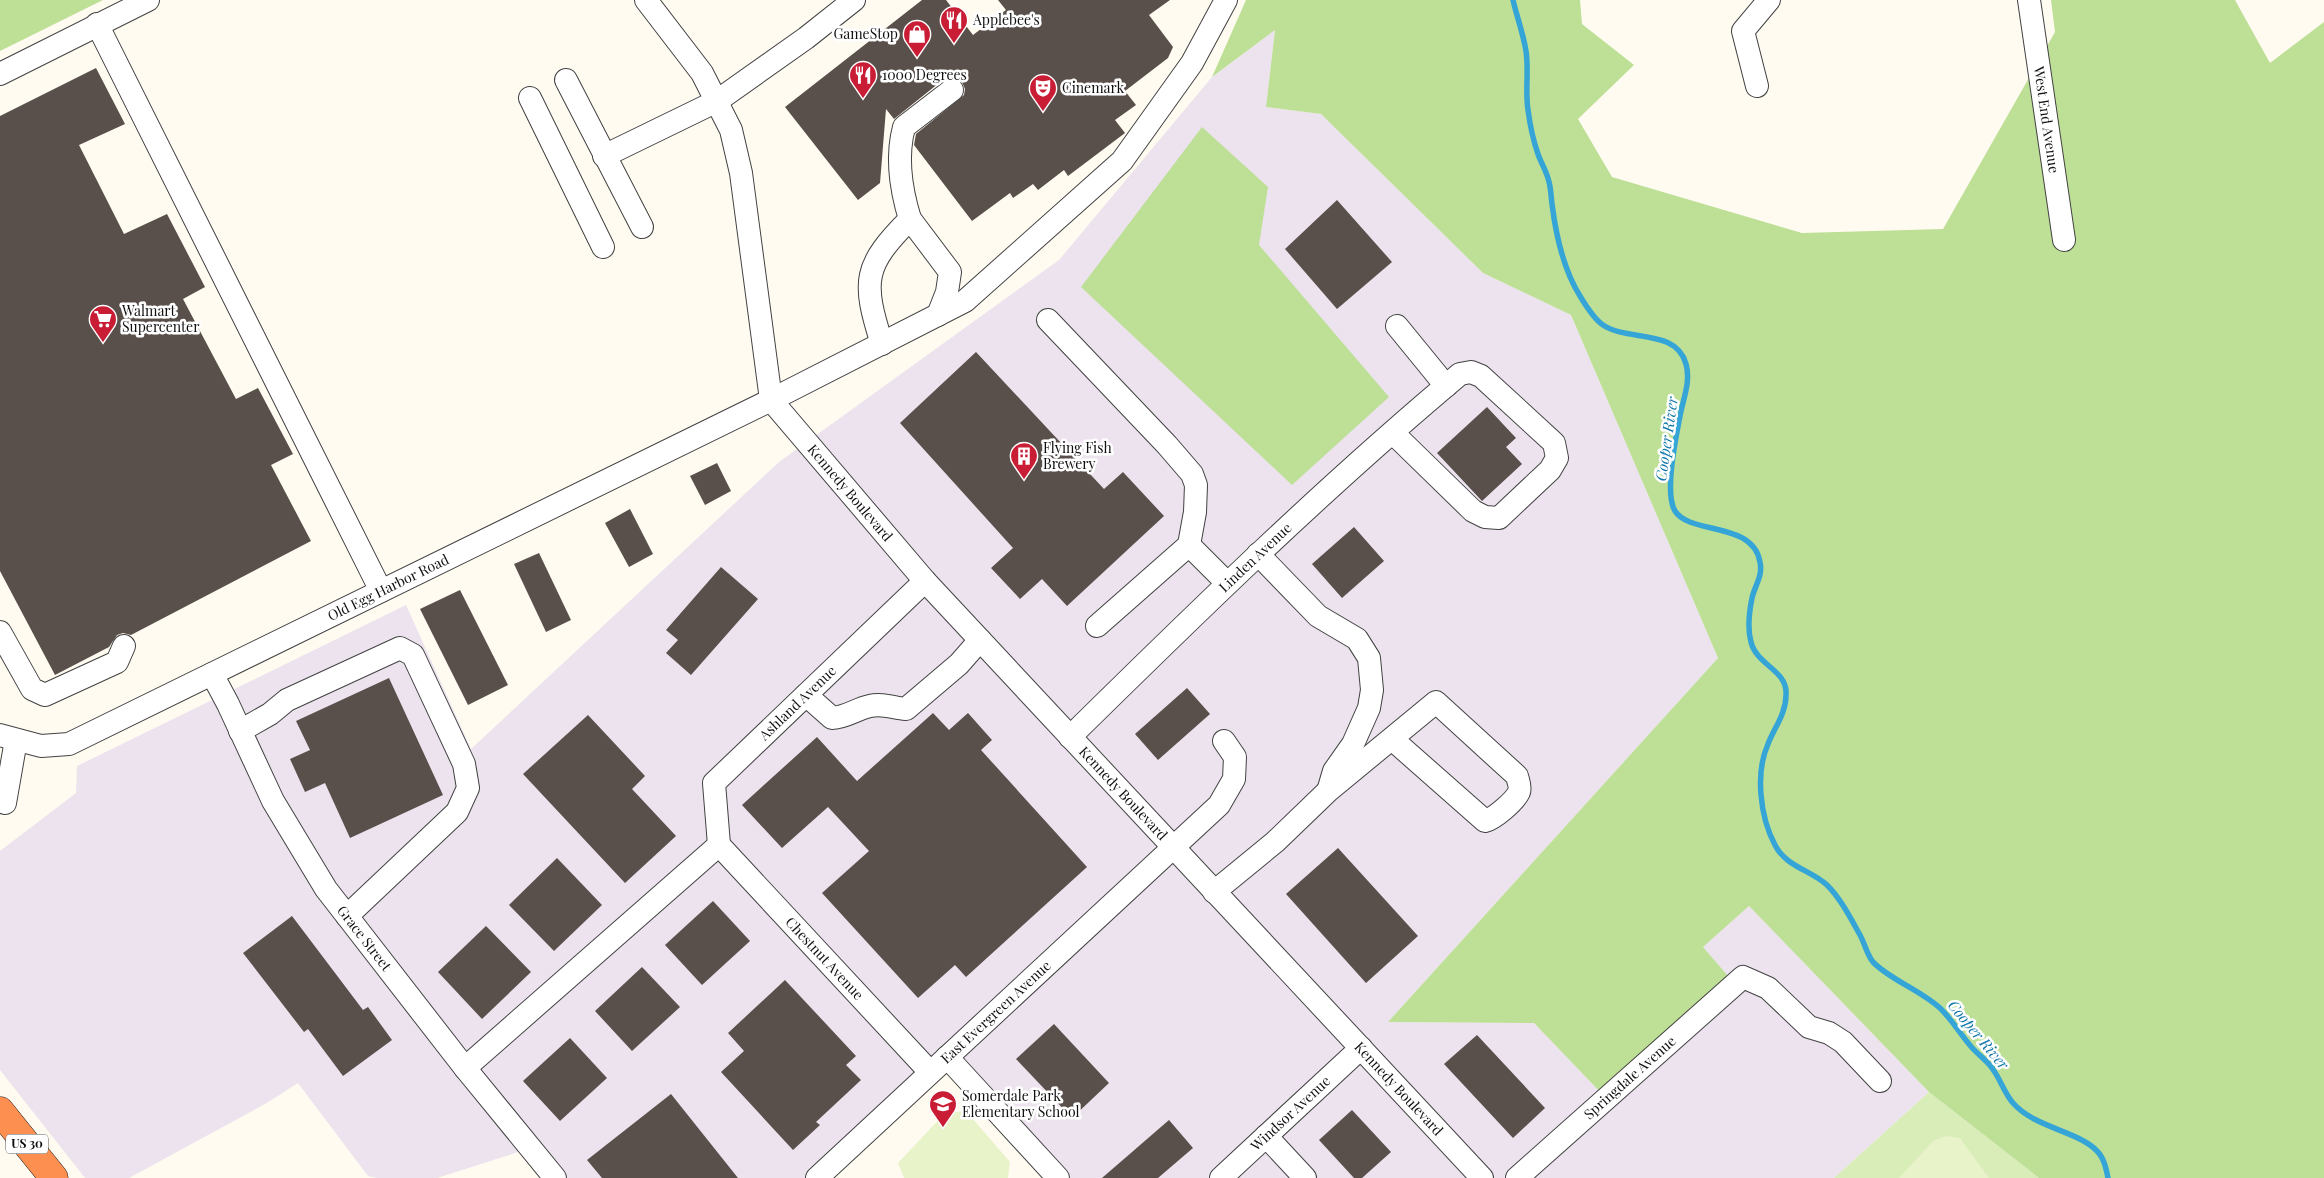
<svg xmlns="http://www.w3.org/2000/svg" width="2324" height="1178" font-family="'Playfair Display',serif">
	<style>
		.industrial { fill: #ece3ee }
		.green { fill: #d8edb8 }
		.forest { fill: #bedf96 }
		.pitch { fill: #e9f3ca }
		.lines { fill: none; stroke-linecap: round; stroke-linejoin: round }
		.stream { stroke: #34a5d6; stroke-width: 5.5 }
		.building { fill: #594f4b }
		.minor-casing { stroke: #424242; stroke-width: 24 }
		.highway-casing { stroke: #202020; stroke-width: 29 }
		.minor { stroke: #fff; stroke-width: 22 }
		.highway { stroke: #fd8f51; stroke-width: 28 }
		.labels { text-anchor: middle; stroke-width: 5; stroke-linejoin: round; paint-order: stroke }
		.shield { fill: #fff; stroke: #575757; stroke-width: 1 }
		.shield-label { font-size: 12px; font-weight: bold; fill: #0f0f0f }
		.poi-label { font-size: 14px; fill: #0f0f0f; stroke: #fff; text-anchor: start }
		.street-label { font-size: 14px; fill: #0f0f0f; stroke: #fff }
		.water-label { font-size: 15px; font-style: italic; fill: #0f76aa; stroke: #fff }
	</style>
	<rect width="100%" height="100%" fill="#fffbf1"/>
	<path class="industrial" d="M1275,30L1266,107L1321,114L1483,273L1571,315L1718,658L1388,1022L1534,1023L1604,1096L1735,984L1703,947L1749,906L1929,1092L1834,1178H1055L943,1061L818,1178H562L537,1146L437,1178H377L368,1176L298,1083L265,1104L129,1178H85L0,1070V851L76,793L77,766L406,605L471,749L779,462L1059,260L1212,77Z"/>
	<path class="green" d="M1929,1092L2039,1178H1834Z"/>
	<g class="forest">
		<path d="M0,0H103L0,51Z"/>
		<path d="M1246,0H1580L1582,24L1634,65L1578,119L1612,177L1802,233L1943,229L2055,32L2051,0H2235L2270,63L2324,22V1178H2039L1929,1092L1749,906L1703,947L1735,984L1604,1096L1534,1023L1388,1022L1718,658L1571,315L1483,273L1321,114L1266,107L1275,30L1212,77Z"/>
		<path d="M1202,127L1268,187L1259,245L1389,397L1292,485L1081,287Z"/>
	</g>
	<g class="pitch">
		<path d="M966,1111L1010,1162L1008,1178H904L898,1163L945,1113Z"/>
		<path d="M1946,1136L1960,1138L1989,1178H1899L1933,1141Z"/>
	</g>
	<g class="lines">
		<path class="stream" d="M1513,0C1517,17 1523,33 1526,51C1529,70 1525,91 1528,110C1530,125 1533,140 1538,154C1541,163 1547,172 1549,182C1551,189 1551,197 1552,204C1556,236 1563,269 1580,296C1586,306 1594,319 1603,325C1628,342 1676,328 1686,364C1691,382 1683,399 1680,416C1676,437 1664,493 1675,511C1690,535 1753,521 1760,562C1763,576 1755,585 1752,598C1749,613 1747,628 1751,642C1757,666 1788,670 1786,695C1786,714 1774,728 1768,744C1755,773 1760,817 1775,845C1786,867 1811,870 1827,885C1841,899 1851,919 1860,935C1865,944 1867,955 1873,962C1890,980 1921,990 1941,1009C1952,1020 1959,1032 1969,1044C1976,1054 1988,1060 1994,1071C2001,1081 2005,1094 2013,1103C2035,1128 2078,1131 2097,1151C2104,1158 2106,1168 2108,1178"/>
	</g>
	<g class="building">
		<path d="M922,0H946L973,35L1006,10L998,0H1170L1149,15L1173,47L1168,58L1125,91L1136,105L1115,120L1125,133L1068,176L1064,170L1038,190L1033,184L1013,198L1010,193L972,221L914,145L916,134L964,95L965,89L962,82L951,77L944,79L894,119L886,109L880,183L858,200L785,107Z"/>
		<path d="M96,68L125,124L79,145L124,234L167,214L205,287L183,299L236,399L258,388L293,454L271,465L311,541L131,635L123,633L117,635L109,647L55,675L0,571V116Z"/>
		<path d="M1337,200L1392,262L1337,309L1285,249Z"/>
		<path d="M976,352L1104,489L1123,472L1164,516L1067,606L1042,579L1020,599L991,568L1013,548L900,423Z"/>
		<path d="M1487,407L1516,438L1506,447L1522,464L1482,501L1437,453Z"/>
		<path d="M717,463L731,491L705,505L690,476Z"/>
		<path d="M630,509L653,554L629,567L605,523Z"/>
		<path d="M1354,527L1384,561L1342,598L1312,564Z"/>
		<path d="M539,553L571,620L546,632L514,564Z"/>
		<path d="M721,567L758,599L691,675L666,653L678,640L666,630Z"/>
		<path d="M460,590L508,685L468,705L420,609Z"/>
		<path d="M389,678L443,795L350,838L325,783L305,792L290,759L310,750L296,721Z"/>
		<path d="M1187,688L1210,714L1158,760L1135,734Z"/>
		<path d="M933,713L949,730L968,713L992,740L981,750L1087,867L966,977L955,965L918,998L822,893L869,851L828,807L782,848L742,805L817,737L857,781Z"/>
		<path d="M588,715L645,776L632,789L676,836L625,883L523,774Z"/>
		<path d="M1338,848L1418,936L1366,983L1286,894Z"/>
		<path d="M557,858L602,905L554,951L509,905Z"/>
		<path d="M713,901L750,941L702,985L665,945Z"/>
		<path d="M292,916L363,1010L368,1007L392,1040L343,1076L308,1029L304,1032L243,953Z"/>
		<path d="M486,926L531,972L482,1019L438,972Z"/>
		<path d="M642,967L680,1007L632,1051L595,1011Z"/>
		<path d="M785,980L856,1056L846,1065L861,1080L816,1122L820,1125L793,1150L721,1072L744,1051L728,1033Z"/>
		<path d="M1054,1024L1109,1083L1072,1118L1016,1059Z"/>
		<path d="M1477,1035L1545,1108L1513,1138L1444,1064Z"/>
		<path d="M570,1038L607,1078L560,1121L523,1081Z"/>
		<path d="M671,1094L738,1178H602L587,1160Z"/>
		<path d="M1352,1110L1391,1152L1362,1178H1354L1319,1140Z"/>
		<path d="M1169,1120L1193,1148L1158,1178H1102Z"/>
	</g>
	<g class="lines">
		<g class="minor-casing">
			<g id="minor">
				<path d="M646,0L702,73L731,130L741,173L771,400"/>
				<path id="s1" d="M2029,0L2064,240"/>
				<path d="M97,24L381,591"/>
				<path d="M0,74L148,0"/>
				<path d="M566,80L642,227"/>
				<path d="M1757,86L1743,31L1769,0"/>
				<path d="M530,98L603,247"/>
				<path d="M604,156L717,101L806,38L854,0"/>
				<path d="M910,219C901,190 896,157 904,127L952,90"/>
				<path d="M1048,320L1167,445L1192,474L1196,485L1195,512L1189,545"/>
				<path d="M1397,326L1446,386"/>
				<path d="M882,344C862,281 863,266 910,219L950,272L947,292L938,315"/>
				<path id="s2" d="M771,400L925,581L1482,1178"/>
				<path d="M1258,554L1318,616L1357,639L1369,658L1372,690L1369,708L1353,744L1334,771L1329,788"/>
				<path d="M1097,626L1189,545L1227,583"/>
				<path d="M0,632L32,689L45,695L117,662L124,646"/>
				<path id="s3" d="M212,674L228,704L273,801L326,889L465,1068L555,1178"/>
				<path d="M806,695L832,718C847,717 856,709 870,706C882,703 894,708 906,709L959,664L980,640"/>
				<path d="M240,731L270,714L287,700L400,648L413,655L464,764L468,788L457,812L347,916"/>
				<path id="s4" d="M0,735L41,746L69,744L771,400L965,301L1122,161L1192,63L1226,0"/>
				<path id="s5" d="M1070,737C1197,612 1324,488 1460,374L1471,372L1481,376L1554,443L1557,458L1550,470L1499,518L1485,517L1473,511L1393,433"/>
				<path d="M5,803L16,740"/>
				<path id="s6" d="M719,845L714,783L925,581"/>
				<path id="s7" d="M719,845L930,1072"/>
				<path d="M1214,892L1275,842L1328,791L1436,702L1517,776C1518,781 1521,787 1519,792C1515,801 1494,819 1485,821L1392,739"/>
				<path d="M947,1057L1058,1178"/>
				<path d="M465,1068L719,845"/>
				<path d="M1266,1136L1305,1178"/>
				<path id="s8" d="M817,1178L1219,805L1234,779L1235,757L1224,741"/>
				<path id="s9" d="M1221,1178L1361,1048"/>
				<path id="s10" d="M1517,1178L1743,977L1768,988L1809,1027L1829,1033L1843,1042L1880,1081"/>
			</g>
		</g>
		<g class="highway-casing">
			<path id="highway" d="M0,1111L54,1178"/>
		</g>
		<use href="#minor" class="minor"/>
		<use href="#highway" class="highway"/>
	</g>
	<defs>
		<g id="restaurant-pin" transform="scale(1.4375)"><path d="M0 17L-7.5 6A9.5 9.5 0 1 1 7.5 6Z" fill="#c91d36" stroke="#fff"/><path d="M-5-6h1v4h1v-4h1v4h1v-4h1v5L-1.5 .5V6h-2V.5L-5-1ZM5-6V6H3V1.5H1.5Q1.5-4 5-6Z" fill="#fff"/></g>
		<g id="shop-pin" transform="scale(1.4375)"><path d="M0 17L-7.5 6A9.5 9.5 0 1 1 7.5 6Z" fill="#c91d36" stroke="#fff"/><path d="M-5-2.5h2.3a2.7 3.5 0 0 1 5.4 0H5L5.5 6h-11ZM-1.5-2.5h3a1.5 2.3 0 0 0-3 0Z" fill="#fff"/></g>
		<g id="theatre-pin" transform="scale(1.4375)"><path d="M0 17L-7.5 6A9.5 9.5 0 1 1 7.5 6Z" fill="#c91d36" stroke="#fff"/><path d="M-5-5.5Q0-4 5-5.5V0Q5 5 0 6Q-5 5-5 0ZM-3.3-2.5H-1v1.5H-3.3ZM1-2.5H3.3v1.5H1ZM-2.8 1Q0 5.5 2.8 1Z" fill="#fff"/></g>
		<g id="supermarket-pin" transform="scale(1.4375)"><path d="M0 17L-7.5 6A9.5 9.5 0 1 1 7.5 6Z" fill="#c91d36" stroke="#fff"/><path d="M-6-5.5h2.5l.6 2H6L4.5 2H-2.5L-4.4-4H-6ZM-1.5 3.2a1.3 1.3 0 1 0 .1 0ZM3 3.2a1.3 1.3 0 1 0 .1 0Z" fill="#fff"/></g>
		<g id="building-pin" transform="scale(1.4375)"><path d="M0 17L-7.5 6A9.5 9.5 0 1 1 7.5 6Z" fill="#c91d36" stroke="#fff"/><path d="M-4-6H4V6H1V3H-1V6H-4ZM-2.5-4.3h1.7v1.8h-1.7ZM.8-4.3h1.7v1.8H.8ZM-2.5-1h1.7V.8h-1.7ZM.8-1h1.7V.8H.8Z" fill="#fff"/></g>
		<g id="school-pin" transform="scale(1.4375)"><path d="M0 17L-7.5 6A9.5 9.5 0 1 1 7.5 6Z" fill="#c91d36" stroke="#fff"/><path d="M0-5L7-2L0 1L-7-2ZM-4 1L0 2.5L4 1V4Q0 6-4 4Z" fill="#fff"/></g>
	</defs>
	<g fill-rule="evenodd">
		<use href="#restaurant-pin" x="954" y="20"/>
		<use href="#shop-pin" x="917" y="34"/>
		<use href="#restaurant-pin" x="863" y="75"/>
		<use href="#theatre-pin" x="1043" y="88"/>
		<use href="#supermarket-pin" x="103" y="319"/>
		<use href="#building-pin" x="1024" y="456"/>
		<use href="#school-pin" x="943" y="1104"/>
	</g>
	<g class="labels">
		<rect class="shield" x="6" y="1134.5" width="42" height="19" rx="4"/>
		<g class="shield-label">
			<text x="27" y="1148">US 30</text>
		</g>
		<g class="poi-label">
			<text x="973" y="25">Applebee's</text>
			<text x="898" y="39" text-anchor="end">GameStop</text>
			<text x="882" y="80">1000 Degrees</text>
			<text x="1062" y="93">Cinemark</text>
			<text x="122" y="316">Walmart<tspan x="122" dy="16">Supercenter</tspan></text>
			<text x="1043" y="453">Flying Fish<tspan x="1043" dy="16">Brewery</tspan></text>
			<text x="962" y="1101">Somerdale Park<tspan x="962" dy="16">Elementary School</tspan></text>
		</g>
		<g class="street-label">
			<text dy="5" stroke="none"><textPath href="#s1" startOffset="121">West End Avenue</textPath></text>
			<text dy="5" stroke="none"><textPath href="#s2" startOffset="122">Kennedy Boulevard</textPath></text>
			<text dy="5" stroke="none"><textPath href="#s5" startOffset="258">Linden Avenue</textPath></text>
			<text dy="5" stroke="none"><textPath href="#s4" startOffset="426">Old Egg Harbor Road</textPath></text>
			<text dy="5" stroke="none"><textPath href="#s6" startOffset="178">Ashland Avenue</textPath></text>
			<text dy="5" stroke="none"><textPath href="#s2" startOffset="528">Kennedy Boulevard</textPath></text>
			<text dy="5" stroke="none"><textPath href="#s3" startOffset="306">Grace Street</textPath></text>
			<text dy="5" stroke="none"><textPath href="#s7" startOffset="155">Chestnut Avenue</textPath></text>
			<text dy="5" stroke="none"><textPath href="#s8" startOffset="244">East Evergreen Avenue</textPath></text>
			<text dy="5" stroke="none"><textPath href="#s10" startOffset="151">Springdale Avenue</textPath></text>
			<text dy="5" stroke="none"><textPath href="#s2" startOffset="932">Kennedy Boulevard</textPath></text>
			<text dy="5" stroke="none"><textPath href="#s9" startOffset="95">Windsor Avenue</textPath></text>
		</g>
		<g class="water-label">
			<text transform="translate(1667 439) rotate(-82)" y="5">Cooper River</text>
			<text transform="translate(1978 1035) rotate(50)" y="5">Cooper River</text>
		</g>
	</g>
</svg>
